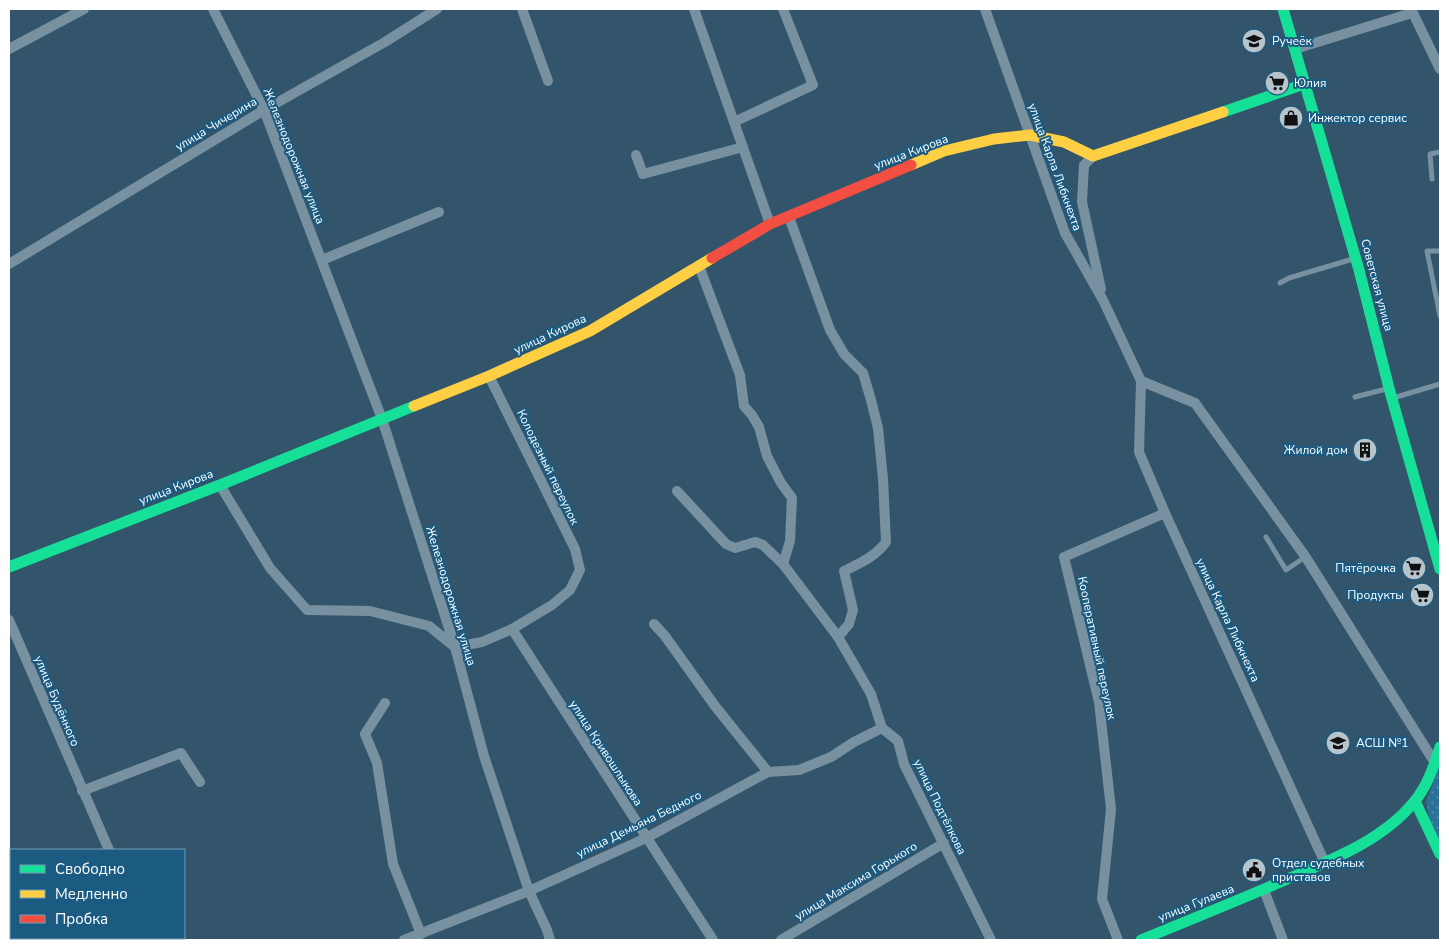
<svg xmlns="http://www.w3.org/2000/svg" width="1449" height="949" font-family="'Nunito Sans',sans-serif">
	<style>
		.green { fill: url(#green-dots) }
		.lines { fill: none; stroke-linecap: round; stroke-linejoin: round }
		.lane { stroke: #7891a1; stroke-width: 5 }
		.street { stroke: #7891a1; stroke-width: 10 }
		.fast { stroke: #16e098; stroke-width: 11 }
		.slow { stroke: #ffcf43; stroke-width: 11 }
		.jam { stroke: #f24e42; stroke-width: 11 }
		.labels { text-anchor: middle; stroke-width: 4; stroke-linejoin: round; paint-order: stroke }
		.poi-label { font-size: 12px; fill: #fff; stroke: #1b5b82; text-anchor: start }
		.street-label { font-size: 12px; fill: #fff; stroke: #1b5b82 }
	</style>
	<defs>
		<pattern id="green-dots" width="8" height="8" patternUnits="userSpaceOnUse" patternTransform="scale(1.25)"><rect width="8" height="8" fill="#2c7198"/><path d="M2 2h.1M6 6h.1" fill="none" stroke="#568dad" stroke-width="1.8" stroke-linecap="round"/></pattern>
	</defs>
	<rect width="100%" height="100%" fill="#32556b"/>
	<path class="green" d="M1440,766V841L1430,821L1426,802Z"/>
	<g class="lines">
		<g class="lane">
			<path d="M1432,179L1430,154L1440,152"/>
			<path d="M1440,251H1427L1440,316"/>
			<path d="M1280,283L1289,278L1353,259"/>
			<path d="M1355,397L1386,389"/>
			<path d="M1393,398L1440,384"/>
			<path d="M1266,537L1286,570L1305,557"/>
		</g>
		<g class="street">
			<path d="M213,9L264,110L382,419L455,647L484,756L529,891L547,930L550,940"/>
			<path d="M522,9L548,81"/>
			<path d="M694,9L770,224"/>
			<path d="M985,9L1065,233L1103,300L1141,381L1139,452L1165,513L1325,863"/>
			<path d="M1411,9L1440,69"/>
			<path d="M9,49L84,9"/>
			<path d="M1295,49L1412,13"/>
			<path d="M734,122L813,85L783,9"/>
			<path d="M636,155L643,174L743,147"/>
			<path d="M1093,156L1084,165L1082,202L1101,289"/>
			<path d="M789,217L830,330L844,354L863,373L871,400L878,428L883,479L886,542C875,557 860,563 844,571L853,610L849,624L838,637"/>
			<path d="M322,260L439,212"/>
			<path d="M9,264L264,110L385,42L437,9"/>
			<path d="M699,266L740,375L744,406L752,415L759,427L767,456L781,483L792,498L790,541L783,564"/>
			<path d="M489,376L575,549L580,570L570,590L552,605L512,629"/>
			<path d="M1141,381L1195,403L1305,556L1435,763"/>
			<path d="M220,485L270,568L307,610L370,611L429,626L455,647L482,642L512,629L713,940"/>
			<path d="M677,491L726,544L735,548L755,542L763,545L783,564L838,637L871,694L882,728L898,741L904,764L991,940"/>
			<path d="M9,620L109,850"/>
			<path d="M654,624L665,636L715,706L768,772"/>
			<path d="M385,703L365,734L377,763L393,864L421,934"/>
			<path d="M82,791L181,753L200,782"/>
			<path d="M1264,890L1283,940"/>
			<path d="M149,938L150,940"/>
			<path d="M404,940L529,891L646,838L768,772L799,770L831,757L854,742L882,728"/>
			<path d="M781,940L944,843"/>
			<path d="M1118,940L1102,899L1111,809L1099,702L1064,557L1165,513"/>
		</g>
		<g class="fast">
			<path d="M1283,9L1359,270L1389,388L1440,569"/>
			<path d="M1223,112L1304,84"/>
			<path d="M9,567L220,485L414,406"/>
			<path d="M1415,801L1440,854"/>
			<path d="M1141,940C1189,920 1237,901 1285,880C1331,860 1382,841 1414,802C1427,787 1434,766 1440,747"/>
		</g>
		<g class="slow">
			<path d="M911,165L944,151L994,139L1030,135L1064,142L1093,156L1223,112"/>
			<path d="M414,406L489,376L590,331L712,258"/>
		</g>
		<path class="jam" d="M712,258L770,224L911,165"/>
	</g>
	<defs>
		<g id="school-disc" transform="scale(1.25)"><circle r="9.5" fill="#b7c4cb" stroke="#1b5b82"/><path d="M0-5L7-2L0 1L-7-2ZM-4 1L0 2.5L4 1V4Q0 6-4 4Z" fill="#111"/></g>
		<g id="supermarket-disc" transform="scale(1.25)"><circle r="9.5" fill="#b7c4cb" stroke="#1b5b82"/><path d="M-6-5.5h2.5l.6 2H6L4.5 2H-2.5L-4.4-4H-6ZM-1.5 3.2a1.3 1.3 0 1 0 .1 0ZM3 3.2a1.3 1.3 0 1 0 .1 0Z" fill="#111"/></g>
		<g id="shop-disc" transform="scale(1.25)"><circle r="9.5" fill="#b7c4cb" stroke="#1b5b82"/><path d="M-5-2.5h2.3a2.7 3.5 0 0 1 5.4 0H5L5.5 6h-11ZM-1.5-2.5h3a1.5 2.3 0 0 0-3 0Z" fill="#111"/></g>
		<g id="building-disc" transform="scale(1.25)"><circle r="9.5" fill="#b7c4cb" stroke="#1b5b82"/><path d="M-4-6H4V6H1V3H-1V6H-4ZM-2.5-4.3h1.7v1.8h-1.7ZM.8-4.3h1.7v1.8H.8ZM-2.5-1h1.7V.8h-1.7ZM.8-1h1.7V.8H.8Z" fill="#111"/></g>
		<g id="civic-disc" transform="scale(1.25)"><circle r="9.5" fill="#b7c4cb" stroke="#1b5b82"/><path d="M-.6-6.5H3V-4.5H.6V-3L4-1V1h2V6H-6V1h2V-1L-.6-3ZM-1.2 2.5V6h2.4V2.5Z" fill="#111"/></g>
	</defs>
	<g fill-rule="evenodd">
		<use href="#school-disc" x="1254" y="41"/>
		<use href="#supermarket-disc" x="1277" y="83"/>
		<use href="#shop-disc" x="1291" y="118"/>
		<use href="#building-disc" x="1365" y="450"/>
		<use href="#supermarket-disc" x="1414" y="568"/>
		<use href="#supermarket-disc" x="1422" y="595"/>
		<use href="#school-disc" x="1338" y="743"/>
		<use href="#civic-disc" x="1254" y="870"/>
	</g>
	<g class="labels">
		<g class="poi-label">
			<text x="1272" y="45">Ручеёк</text>
			<text x="1294" y="87">Юлия</text>
			<text x="1308" y="122">Инжектор сервис</text>
			<text x="1348" y="454" text-anchor="end">Жилой дом</text>
			<text x="1396" y="572" text-anchor="end">Пятёрочка</text>
			<text x="1404" y="599" text-anchor="end">Продукты</text>
			<text x="1356" y="747">АСШ №1</text>
			<text x="1272" y="867">Отдел судебных<tspan x="1272" dy="14">приставов</tspan></text>
		</g>
		<g class="street-label">
			<text transform="translate(216 124) rotate(-31)" y="4">улица Чичерина</text>
			<text transform="translate(911 152) rotate(-21)" y="4">улица Кирова</text>
			<text transform="translate(294 156) rotate(68)" y="4">Железнодорожная улица</text>
			<text transform="translate(1055 167) rotate(70)" y="4">улица Карла Либкнехта</text>
			<text transform="translate(1377 285) rotate(75)" y="4">Советская улица</text>
			<text transform="translate(550 334) rotate(-25)" y="4">улица Кирова</text>
			<text transform="translate(548 467) rotate(64)" y="4">Колодезный переулок</text>
			<text transform="translate(176 487) rotate(-21)" y="4">улица Кирова</text>
			<text transform="translate(451 596) rotate(73)" y="4">Железнодорожная улица</text>
			<text transform="translate(1228 620) rotate(65)" y="4">улица Карла Либкнехта</text>
			<text transform="translate(1097 648) rotate(78)" y="4">Кооперативный переулок</text>
			<text transform="translate(57 701) rotate(67)" y="4">улица Будённого</text>
			<text transform="translate(606 753) rotate(57)" y="4">улица Кривошлыкова</text>
			<text transform="translate(940 807) rotate(64)" y="4">улица Подтёлкова</text>
			<text transform="translate(639 824) rotate(-26)" y="4">улица Демьяна Бедного</text>
			<text transform="translate(856 881) rotate(-31)" y="4">улица Максима Горького</text>
			<text transform="translate(1196 903) rotate(-22)" y="4">улица Гулаева</text>
		</g>
	</g>
	<rect width="1449" height="949" fill="none" stroke="#ffffff" stroke-width="20"/>
	<rect x="10" y="849" width="175" height="90" fill="#1b5b82" stroke="#769db4"/>
	<rect x="20" y="865" width="25" height="8" fill="#16e098" stroke="#769db4"/>
	<text x="55" y="874" font-size="15" fill="#ffffff">Свободно</text>
	<rect x="20" y="890" width="25" height="8" fill="#ffcf43" stroke="#769db4"/>
	<text x="55" y="899" font-size="15" fill="#ffffff">Медленно</text>
	<rect x="20" y="915" width="25" height="8" fill="#f24e42" stroke="#769db4"/>
	<text x="55" y="924" font-size="15" fill="#ffffff">Пробка</text>
</svg>
